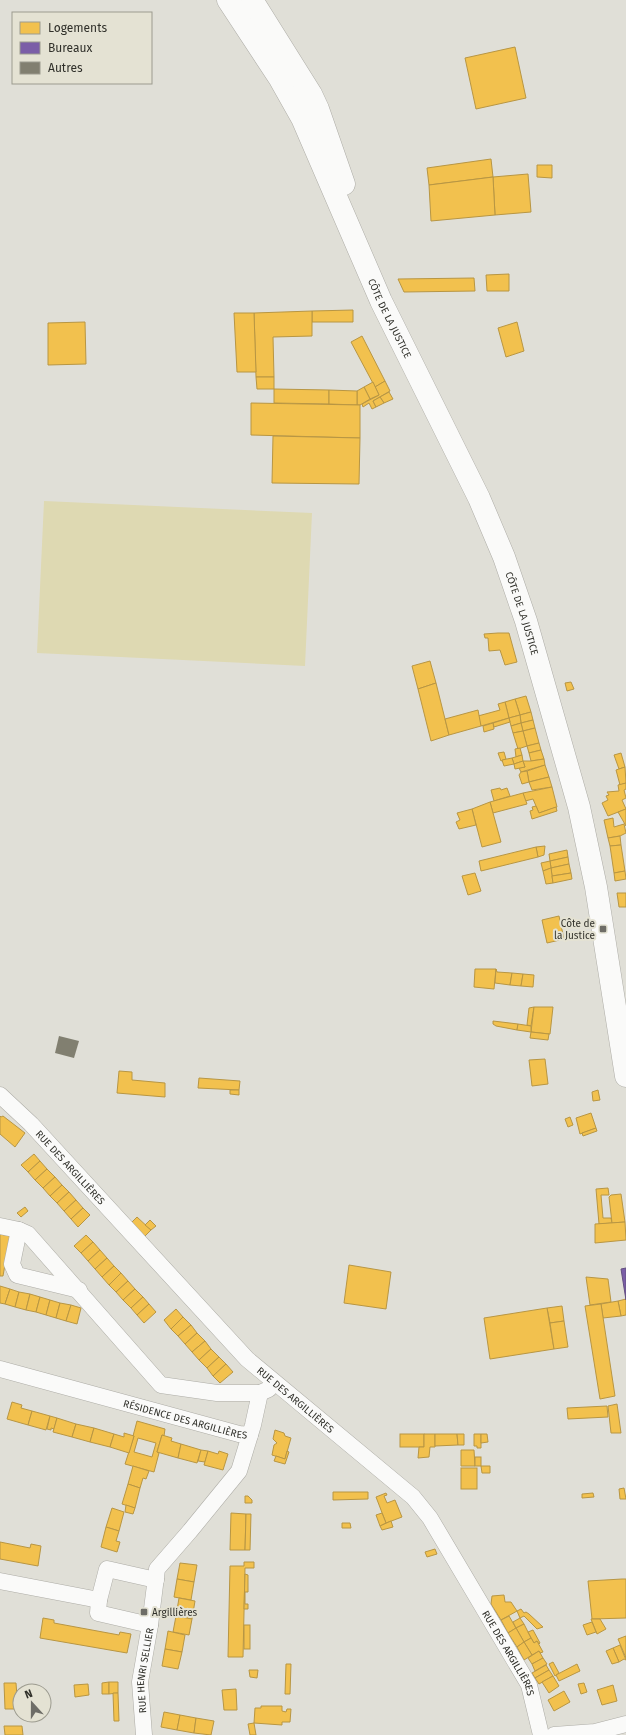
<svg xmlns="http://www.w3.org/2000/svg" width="626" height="1735" font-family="'Fira Sans',sans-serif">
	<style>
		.green { fill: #ded9b2 }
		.homes { fill: #f2c14e; stroke: #b89643; fill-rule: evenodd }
		.offices { fill: #7b5ea7; stroke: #645082 }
		.building { fill: #817f70 }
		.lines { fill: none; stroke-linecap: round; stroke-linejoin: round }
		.street-casing { stroke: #adaca6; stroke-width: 17 }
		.primary-casing { stroke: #adaca6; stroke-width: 23 }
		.street { stroke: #fafaf9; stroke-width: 16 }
		.primary { stroke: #fafaf9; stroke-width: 22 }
		.poi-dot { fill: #6e6d67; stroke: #e4e2d3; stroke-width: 1.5 }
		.labels { text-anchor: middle; stroke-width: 4; stroke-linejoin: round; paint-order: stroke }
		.street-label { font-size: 10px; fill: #30302a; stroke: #e4e2d3 }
		.poi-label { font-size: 10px; fill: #30302a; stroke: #e4e2d3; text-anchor: end }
	</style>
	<rect width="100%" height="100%" fill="#e0dfd7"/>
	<path class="green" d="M44,501L312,513L305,666L37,653Z"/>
	<g class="homes">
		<path d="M515,47L526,98L476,109L465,58Z"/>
		<path d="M491,159L493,177L429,185L427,168Z"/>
		<path d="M537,165H552V178L537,177Z"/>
		<path d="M528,174L531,212L495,215L493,177Z"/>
		<path d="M493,177L495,215L431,221L429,185Z"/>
		<path d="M509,274V291H487L486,275Z"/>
		<path d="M474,278L475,291L404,292L398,279Z"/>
		<path d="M353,310V322H312V311Z"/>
		<path d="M312,311V336L273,337L274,377H256L254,313Z"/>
		<path d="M234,313H254L256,372H237Z"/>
		<path d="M85,322L86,364L48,365V323Z"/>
		<path d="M517,322L524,351L506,357L498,328Z"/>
		<path d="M362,336L385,381L375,387L351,342Z"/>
		<path d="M256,377H274V389H257Z"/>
		<path d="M385,381L390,391L373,401L376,407L372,409L369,403L363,407L362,404L379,395L375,387Z"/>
		<path d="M373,382L379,395L370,399L364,387Z"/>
		<path d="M364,387L370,399L360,405H357V391Z"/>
		<path d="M274,389L329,390V404L274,403Z"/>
		<path d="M329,390L357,391V405L329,404Z"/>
		<path d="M389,392L393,399L384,403L380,397Z"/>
		<path d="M380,397L384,403L376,407L373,401Z"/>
		<path d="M251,403L360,405V438L251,435Z"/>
		<path d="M273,436L360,438L359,484L272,483Z"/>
		<path d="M498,633H509L517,662L505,665L500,650L489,651L488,638H485L484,634Z"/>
		<path d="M430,661L436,683L418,689L412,666Z"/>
		<path d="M571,682L574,689L567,691L565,683Z"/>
		<path d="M436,683L449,735L431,741L418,689Z"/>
		<path d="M526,696L531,712L520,715L515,699Z"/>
		<path d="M515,699L520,715L509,718L505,702Z"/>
		<path d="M505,702L509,718L481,726L478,716L500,710L498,704Z"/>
		<path d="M478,710L481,726L449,735L445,719Z"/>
		<path d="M531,712L533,720L521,723L520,715Z"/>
		<path d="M520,715L521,723L511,726L509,718Z"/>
		<path d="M509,718L510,722L494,727L493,723Z"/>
		<path d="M533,720L535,728L523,731L521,723Z"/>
		<path d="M493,723L494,729L484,732L483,726Z"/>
		<path d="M521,723L523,731L513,733L511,726Z"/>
		<path d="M535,728L539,743L527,746L523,731Z"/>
		<path d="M523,731L527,746L518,749L513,733Z"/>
		<path d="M539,743L541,750L529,753L527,746Z"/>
		<path d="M520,748L522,755L516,757L515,749Z"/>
		<path d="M541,750L544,759L531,761L529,753Z"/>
		<path d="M504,752L506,759L501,761L498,753Z"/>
		<path d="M621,753L625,767L619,769L614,755Z"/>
		<path d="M522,755L523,761L514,764L512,758Z"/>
		<path d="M512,758L514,764L504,766L502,760Z"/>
		<path d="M544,759L545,765L521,772L519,768L525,767L523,761H531Z"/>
		<path d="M523,761L525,767L515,769L514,764Z"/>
		<path d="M545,765L549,777L529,782L527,771Z"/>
		<path d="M625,767L626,783L620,785L616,770Z"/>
		<path d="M527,771L529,782L522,784L519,775L521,772Z"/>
		<path d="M549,777L552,787L532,790L529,782Z"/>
		<path d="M626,783V789L624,790L626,798L622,800L626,809L608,816L602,803L608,800L606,796L609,795L607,792L619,791L618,785Z"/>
		<path d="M552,787L557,807L539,813L533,799L525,801L523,793Z"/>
		<path d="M500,788L501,790L507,788L510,796L494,801L491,790Z"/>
		<path d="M523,793L527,804L493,813L490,802Z"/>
		<path d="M490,802L501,842L482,847L472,809Z"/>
		<path d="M536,806L539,813L556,807L557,811L532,819L530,811L533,810L532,807Z"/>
		<path d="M472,809L476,825L459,829L456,822L460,820L457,813Z"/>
		<path d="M626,809V826L618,812Z"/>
		<path d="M613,818L614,827L624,824L626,833L620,836L608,838L604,820Z"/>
		<path d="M620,836L621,845L610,846L608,838Z"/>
		<path d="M621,845L625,871L614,873L610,846Z"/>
		<path d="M545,846L544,855L538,857L536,847Z"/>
		<path d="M536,847L538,857L481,871L479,861Z"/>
		<path d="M567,850L568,857L550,861L549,854Z"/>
		<path d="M568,857L569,864L551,868L550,861Z"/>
		<path d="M550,861L551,868L543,871L541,863Z"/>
		<path d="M569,864L571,873L552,876L551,868Z"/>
		<path d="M551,868L553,883L546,884L543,871Z"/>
		<path d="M625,871L626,879L615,881L614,873Z"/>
		<path d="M475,873L481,891L468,895L462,876Z"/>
		<path d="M571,873L572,879L553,883L552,876Z"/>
		<path d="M617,893H626V907H619Z"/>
		<path d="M559,916L564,939L547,943L542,920Z"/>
		<path d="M475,969H496L494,989L474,987Z"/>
		<path d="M496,969L497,972L512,973L510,985L495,983Z"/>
		<path d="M512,973L523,974L521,986L510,985Z"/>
		<path d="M523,974L534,975L533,987L521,986Z"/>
		<path d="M534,1007L531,1026L527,1025L529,1008Z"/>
		<path d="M534,1007H553L550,1034L531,1032Z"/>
		<path d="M493,1021L518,1024L517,1030L496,1026L493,1024Z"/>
		<path d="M518,1024L531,1026V1032L517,1030Z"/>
		<path d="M531,1032L549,1034L548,1040L530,1038Z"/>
		<path d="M545,1059L548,1084L532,1086L529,1060Z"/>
		<path d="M119,1071L132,1072V1080L165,1083V1097L117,1093Z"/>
		<path d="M199,1078L240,1081L239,1090L198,1088Z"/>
		<path d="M230,1090H239V1095L230,1094Z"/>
		<path d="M598,1090L600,1100L593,1101L592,1092Z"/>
		<path d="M591,1113L596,1128L580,1134L576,1118Z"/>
		<path d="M0,1116L1,1117L3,1116L25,1133L15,1147L0,1134Z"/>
		<path d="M570,1117L573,1125L568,1127L565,1119Z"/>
		<path d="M596,1128L597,1131L583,1136L582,1133Z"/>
		<path d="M34,1154L40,1161L28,1172L21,1165Z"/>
		<path d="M40,1161L47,1169L35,1180L28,1172Z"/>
		<path d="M47,1169L55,1177L43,1188L35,1180Z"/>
		<path d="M55,1177L62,1185L50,1196L43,1188Z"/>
		<path d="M62,1185L69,1192L57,1203L50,1196Z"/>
		<path d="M608,1188L609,1195H601L603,1218H611L612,1223L599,1224L596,1189Z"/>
		<path d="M69,1192L76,1200L64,1211L57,1203Z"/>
		<path d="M621,1194L625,1222L612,1223L609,1197L611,1195Z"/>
		<path d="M76,1200L83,1208L71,1219L64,1211Z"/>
		<path d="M25,1207L28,1211L21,1217L17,1213Z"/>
		<path d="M83,1208L90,1215L78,1227L71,1219Z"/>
		<path d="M137,1217L151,1230L144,1237L130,1224Z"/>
		<path d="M150,1220L156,1226L151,1230L145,1225Z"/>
		<path d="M625,1222L626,1240L595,1243V1224Z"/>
		<path d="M0,1234L10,1236L3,1276H0Z"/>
		<path d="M86,1235L93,1242L81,1253L74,1246Z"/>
		<path d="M93,1242L100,1250L88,1261L81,1253Z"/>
		<path d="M100,1250L107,1258L95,1269L88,1261Z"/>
		<path d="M107,1258L114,1266L102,1277L95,1269Z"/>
		<path d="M349,1265L391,1272L386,1309L344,1303Z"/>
		<path d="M114,1266L121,1273L109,1285L102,1277Z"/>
		<path d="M121,1273L128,1281L116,1292L109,1285Z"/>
		<path d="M586,1277L608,1279L611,1302L590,1305Z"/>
		<path d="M128,1281L135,1289L123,1300L116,1292Z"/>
		<path d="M0,1286L10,1289L5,1304L0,1303Z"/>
		<path d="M10,1289L19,1292L15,1307L5,1304Z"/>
		<path d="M135,1289L143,1297L131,1308L123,1300Z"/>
		<path d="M19,1292L30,1294L26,1310L15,1307Z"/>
		<path d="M30,1294L40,1297L36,1312L26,1310Z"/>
		<path d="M40,1297L50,1300L46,1315L36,1312Z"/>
		<path d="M143,1297L149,1304L137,1315L131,1308Z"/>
		<path d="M626,1299V1315L621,1316L618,1301Z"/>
		<path d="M50,1300L60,1303L56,1318L46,1315Z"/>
		<path d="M618,1301L621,1316L603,1318L601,1304Z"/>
		<path d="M60,1303L71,1305L66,1321L56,1318Z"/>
		<path d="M149,1304L156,1312L144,1323L137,1315Z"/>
		<path d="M601,1304L615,1396L600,1399L585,1306Z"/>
		<path d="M71,1305L81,1308L77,1324L66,1321Z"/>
		<path d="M562,1306L564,1321L550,1323L547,1308Z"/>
		<path d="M547,1308L554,1349L490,1359L484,1318Z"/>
		<path d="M176,1309L183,1317L171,1329L164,1320Z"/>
		<path d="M183,1317L191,1325L178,1336L171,1329Z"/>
		<path d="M564,1321L568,1347L554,1349L550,1323Z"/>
		<path d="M191,1325L197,1333L185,1344L178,1336Z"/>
		<path d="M197,1333L205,1341L192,1352L185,1344Z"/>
		<path d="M205,1341L211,1349L199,1360L192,1352Z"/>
		<path d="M211,1349L219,1357L207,1368L199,1360Z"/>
		<path d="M219,1357L226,1364L213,1376L207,1368Z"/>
		<path d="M226,1364L233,1372L220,1383L213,1376Z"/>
		<path d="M12,1402L22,1405L21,1408L32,1411L28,1425L7,1419Z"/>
		<path d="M617,1404L621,1433H611L608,1406Z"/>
		<path d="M607,1406L608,1417L568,1419L567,1408Z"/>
		<path d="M32,1411L50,1416L46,1430L28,1425Z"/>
		<path d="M50,1416L57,1418L54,1429L51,1428V1430L47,1429Z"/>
		<path d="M57,1418L76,1424L72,1437L53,1432Z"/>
		<path d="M137,1421L165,1429L164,1436L162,1435L157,1452L159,1453L154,1472L125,1464L134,1436H133ZM138,1438L156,1443L152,1457L134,1452Z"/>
		<path d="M76,1424L94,1428L90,1442L72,1437Z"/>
		<path d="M94,1428L114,1434L110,1447L90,1442Z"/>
		<path d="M275,1430L284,1433L285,1436L291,1438L285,1459L272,1455L274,1445L277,1443L273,1439Z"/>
		<path d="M124,1433L134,1436L129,1453L110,1447L114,1434L124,1437Z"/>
		<rect x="400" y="1434" width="24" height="13"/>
		<path d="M424,1434H435V1447H430L429,1457L418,1458L419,1447H424Z"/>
		<path d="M435,1434H457L458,1445L435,1446Z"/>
		<path d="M457,1434H464V1445H458Z"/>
		<path d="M474,1434H481V1448H477V1446H474Z"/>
		<path d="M481,1434H487L488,1442L481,1443Z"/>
		<path d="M162,1435L172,1438L171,1441L181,1444L178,1458L157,1452Z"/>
		<path d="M181,1444L201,1450L197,1463L178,1458Z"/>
		<path d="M201,1450L208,1451L205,1462L198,1461Z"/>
		<path d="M461,1450H474L475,1466H461Z"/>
		<path d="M208,1451L218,1454L219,1451L228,1454L223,1470L204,1465Z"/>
		<path d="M287,1451L289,1452L285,1464L274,1461L276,1456L285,1459Z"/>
		<rect x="475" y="1457" width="6" height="9"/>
		<path d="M133,1466L149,1471L146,1479L143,1478L140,1488L128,1484Z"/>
		<path d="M481,1466H490V1473H482Z"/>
		<rect x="461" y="1468" width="16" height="21"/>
		<path d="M128,1484L140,1488L135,1508L122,1504Z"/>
		<path d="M624,1488L626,1499H620L619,1489Z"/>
		<path d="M333,1492H368V1499L333,1500Z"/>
		<path d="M386,1493L387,1495L384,1496L387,1503L395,1500L402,1517L386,1523L376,1497Z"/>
		<path d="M593,1493L594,1497L582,1498V1494Z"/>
		<path d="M245,1496H248L252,1500V1503H245Z"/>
		<path d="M126,1505L135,1508L133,1514L125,1512Z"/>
		<path d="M112,1508L124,1512L119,1531L106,1527Z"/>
		<path d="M231,1513L246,1514L245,1550H230Z"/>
		<path d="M382,1513L386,1523L380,1526L376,1515Z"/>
		<path d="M246,1514H251L250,1550H245Z"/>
		<path d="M391,1521L393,1527L382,1530L380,1526Z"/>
		<path d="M342,1523H350L351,1528H342Z"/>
		<path d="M106,1527L119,1531L116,1541L120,1542L117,1552L101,1547Z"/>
		<path d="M0,1542L30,1548L31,1544L41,1546L38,1566L0,1559Z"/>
		<path d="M435,1549L437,1554L427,1557L425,1552Z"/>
		<path d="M244,1562H254V1568H245L243,1657H228L230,1566H244Z"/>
		<path d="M180,1563L197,1565L194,1582L177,1579Z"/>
		<path d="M245,1574L248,1575V1592H245V1604H248V1609H244Z"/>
		<path d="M177,1579L194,1582L191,1600L174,1597Z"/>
		<path d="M622,1579H626V1618L592,1619L588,1581Z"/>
		<path d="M504,1595L505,1602H511L517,1611L501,1620L491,1604L492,1596Z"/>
		<path d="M179,1598L195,1601L192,1619L176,1616Z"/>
		<path d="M521,1609L524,1613L526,1612L529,1614L543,1627L537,1629L524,1616L520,1618L517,1611Z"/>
		<path d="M176,1616L192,1619L189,1635L173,1632Z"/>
		<path d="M509,1616L516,1628L508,1633L501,1620Z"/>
		<path d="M43,1618L54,1620V1623L119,1635L120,1632L131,1634L127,1653L40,1638Z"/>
		<path d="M520,1618L524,1624L516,1628L513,1622Z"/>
		<path d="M591,1619H600L606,1629L597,1634Z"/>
		<path d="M592,1622L596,1632L587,1635L583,1625Z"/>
		<path d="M524,1624L531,1638L524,1642L516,1628Z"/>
		<rect x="244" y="1625" width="6" height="24"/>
		<path d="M516,1628L524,1642L517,1647L508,1633Z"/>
		<path d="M533,1630L540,1643L539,1644L537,1641L534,1643L528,1632Z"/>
		<path d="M168,1631L185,1635L182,1652L165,1649Z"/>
		<path d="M626,1636V1658L618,1639Z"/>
		<path d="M531,1638L534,1643L537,1641L543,1652L540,1653L539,1651L532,1655L524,1642Z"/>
		<path d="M524,1642L532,1655L524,1660L517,1647Z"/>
		<path d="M620,1645L626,1660L624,1659L619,1662L613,1648Z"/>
		<path d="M613,1648L619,1662L612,1664L606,1651Z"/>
		<path d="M165,1649L182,1652L178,1669L162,1666Z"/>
		<path d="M539,1651L543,1658L532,1664L528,1658Z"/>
		<path d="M543,1658L547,1664L535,1671L532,1664Z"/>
		<path d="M553,1662L559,1673L555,1676L549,1664Z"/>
		<path d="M286,1664H291L290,1694H285Z"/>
		<path d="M577,1664L580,1671L559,1681L556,1675Z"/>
		<path d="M546,1665L549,1670L535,1678L532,1673Z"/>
		<path d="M249,1670H258L257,1678L250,1677Z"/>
		<path d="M549,1670L553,1676L539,1684L535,1678Z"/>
		<path d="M553,1676L559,1686L549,1693L542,1682Z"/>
		<path d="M109,1682V1694H102V1683Z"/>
		<path d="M109,1682H118V1693L109,1694Z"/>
		<path d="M4,1683H16L18,1709H5Z"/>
		<path d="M584,1683L587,1692L581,1694L578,1684Z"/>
		<path d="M88,1684L89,1695L75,1697L74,1685Z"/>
		<path d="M613,1685L617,1701L602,1705L597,1690Z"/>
		<path d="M236,1689L237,1710H224L222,1690Z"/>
		<path d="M564,1691L570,1702L554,1711L548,1700Z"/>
		<path d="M113,1693H118L119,1721H114Z"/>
		<path d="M261,1706H282V1711L286,1712L287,1709H291L290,1722H282V1725L254,1723L255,1708H261Z"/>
		<path d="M164,1712L180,1715L177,1730L161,1727Z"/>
		<path d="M180,1715L196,1718L194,1733L177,1730Z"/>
		<path d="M196,1718L214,1721L211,1735L194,1733Z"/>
		<path d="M254,1723L256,1735H250L248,1724Z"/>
		<path d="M4,1726H22L23,1735H5Z"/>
	</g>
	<path class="offices" d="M626,1268V1300L621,1269Z"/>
	<path class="building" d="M59,1036L79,1041L74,1058L55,1053Z"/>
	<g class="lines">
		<g class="street-casing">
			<g id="street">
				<path id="s1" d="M0,1095L31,1124L247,1359L413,1497L430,1518L529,1685L541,1735"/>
				<path d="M0,1226L19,1230L28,1234L161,1385L217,1393H260L269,1389"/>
				<path d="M19,1230L12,1264L17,1275L79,1290"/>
				<path id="s2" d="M0,1369L239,1434L250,1435"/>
				<path d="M0,1581L99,1600L98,1613L150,1625"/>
				<path d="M99,1600L107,1569L156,1580"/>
				<path id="s3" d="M144,1735L140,1682L150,1625L157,1569L190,1531L239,1471L253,1425L260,1393"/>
				<path d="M554,1735L595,1732L626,1724"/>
			</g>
		</g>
		<g class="primary-casing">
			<g id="primary">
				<path id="s4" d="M228,0L280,79L302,118L381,301L479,498L504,557L526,621L579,807L596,887L626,1076"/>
				<path d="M252,0L311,94L318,109L344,184"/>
			</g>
		</g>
		<use href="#street" class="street"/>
		<use href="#primary" class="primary"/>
	</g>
	<g class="poi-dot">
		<rect x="599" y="925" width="8" height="8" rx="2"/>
		<rect x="140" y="1608" width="8" height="8" rx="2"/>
	</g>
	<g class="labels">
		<g class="street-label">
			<text dy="4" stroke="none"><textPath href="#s4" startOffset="358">CÔTE DE LA JUSTICE</textPath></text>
			<text dy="4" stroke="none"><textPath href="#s4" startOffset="682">CÔTE DE LA JUSTICE</textPath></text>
			<text dy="4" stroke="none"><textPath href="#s1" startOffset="101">RUE DES ARGILLIÈRES</textPath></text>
			<text dy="4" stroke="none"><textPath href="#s1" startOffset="425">RUE DES ARGILLIÈRES</textPath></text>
			<text dy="4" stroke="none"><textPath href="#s2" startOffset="192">RÉSIDENCE DES ARGILLIÈRES</textPath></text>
			<text dy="4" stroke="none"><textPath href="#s1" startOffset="761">RUE DES ARGILLIÈRES</textPath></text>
			<text dy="4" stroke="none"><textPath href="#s3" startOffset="65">RUE HENRI SELLIER</textPath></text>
		</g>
		<g class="poi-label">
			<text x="595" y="927">Côte de<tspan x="595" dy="12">la Justice</tspan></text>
			<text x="152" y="1616" text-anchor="start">Argillières</text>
		</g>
	</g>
	<rect x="12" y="12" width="140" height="72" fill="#e4e2d3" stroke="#9c9b8f"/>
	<rect x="20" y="22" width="20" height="12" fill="#f2c14e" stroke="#9c9b8f"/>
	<text x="48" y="32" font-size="12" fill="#30302a">Logements</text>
	<rect x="20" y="42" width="20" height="12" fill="#7b5ea7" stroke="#9c9b8f"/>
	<text x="48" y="52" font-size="12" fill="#30302a">Bureaux</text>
	<rect x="20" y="62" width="20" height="12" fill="#817f70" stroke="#9c9b8f"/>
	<text x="48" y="72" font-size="12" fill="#30302a">Autres</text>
	<g transform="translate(32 1703) rotate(339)"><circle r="19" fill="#e4e2d3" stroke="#9c9b8f"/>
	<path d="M0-3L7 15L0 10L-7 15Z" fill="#6e6d67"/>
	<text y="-6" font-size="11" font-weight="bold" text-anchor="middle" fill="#30302a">N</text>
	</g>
</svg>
